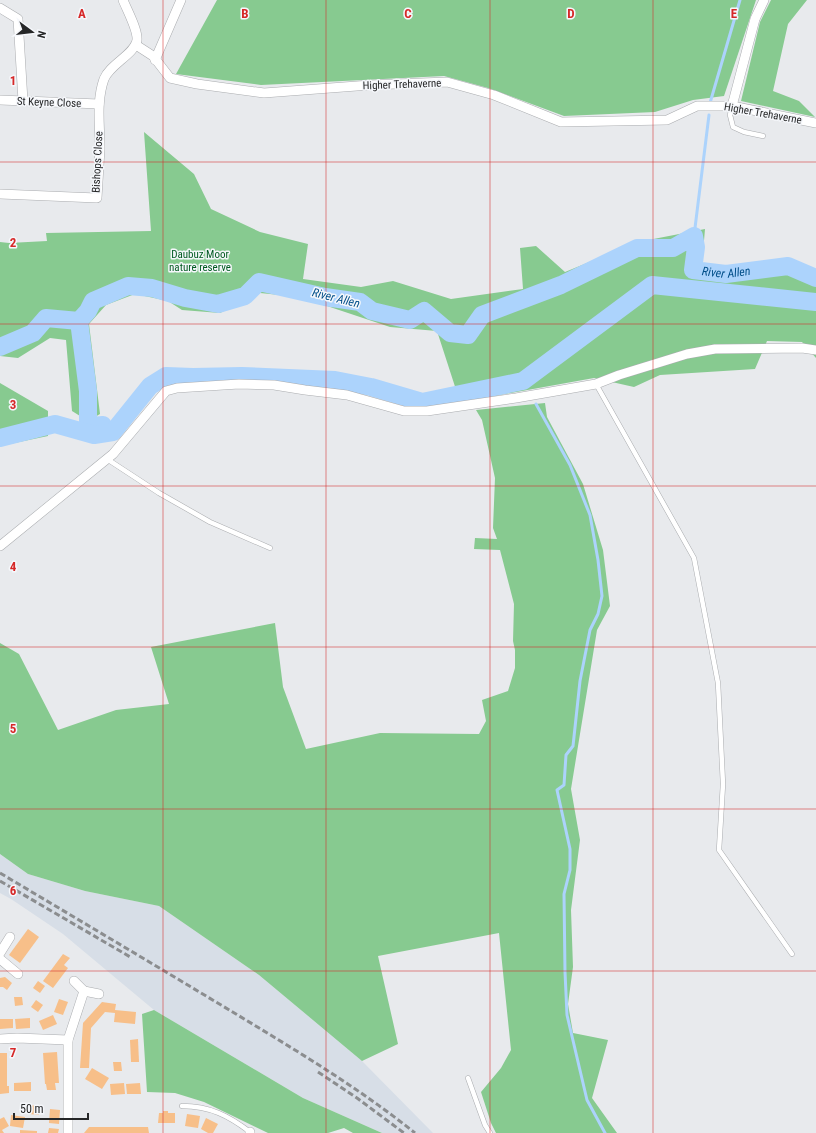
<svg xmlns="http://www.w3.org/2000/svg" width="816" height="1133" font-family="'Roboto Condensed',sans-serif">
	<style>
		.built { fill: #d7dee7 }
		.green { fill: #87ca90 }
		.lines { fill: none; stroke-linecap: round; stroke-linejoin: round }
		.stream { stroke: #acd3fc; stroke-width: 3 }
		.river { stroke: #acd3fc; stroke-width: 18 }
		.building { fill: #f7bf89 }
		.lane-casing { stroke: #aaacaf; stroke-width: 5.5 }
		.street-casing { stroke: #aaacaf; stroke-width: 10 }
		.lane { stroke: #fff; stroke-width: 4.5 }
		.street { stroke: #fff; stroke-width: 9 }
		.rail { stroke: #8b8d8f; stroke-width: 3; stroke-dasharray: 6 3; stroke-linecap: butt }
		.grid { fill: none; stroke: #d62828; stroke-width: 1; stroke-opacity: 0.55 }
		.labels { text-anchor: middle; stroke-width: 3; stroke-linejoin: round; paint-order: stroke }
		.street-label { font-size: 11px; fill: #252627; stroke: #f5f7fb }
		.park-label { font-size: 11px; fill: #005a20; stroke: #f5f7fb }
		.water-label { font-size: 12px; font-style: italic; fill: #004e89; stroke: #f5f7fb }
		.grid-label { font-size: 13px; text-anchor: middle; font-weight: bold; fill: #d62828; stroke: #f5f7fb; stroke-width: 3; stroke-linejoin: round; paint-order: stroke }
	</style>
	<rect width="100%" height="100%" fill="#e8eaed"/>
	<path class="built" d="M0,854L28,874L85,891L159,906L259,975L362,1061L433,1133H382L303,1098L154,1010L63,934L11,899L0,893Z"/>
	<g class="green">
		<path d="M217,0H756L724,96L693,100L655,112L564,116L488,88L444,76L261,85L176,74Z"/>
		<path d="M771,0H807L788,24L773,91L799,101L815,117L741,101L760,22Z"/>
		<path d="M144,132L194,174L211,209L260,232L308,244L303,279L361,287L393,281L451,299L523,289L520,248L536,246L565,272L638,242L705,229L701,276L791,261L816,286V358L802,342L767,341L755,369L660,375L634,387L594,378L460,402L437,331L390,327L300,297L260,293L220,313L182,310L168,301L135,294L106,305L89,324L100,414L88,421L72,411L66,340L50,338L18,358L0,356V242L9,243L47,241L46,233L151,231Z"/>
		<path d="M0,383L48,411V436L0,446Z"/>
		<path d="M545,403L547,417L583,484L603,550L610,606L597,630L571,789L580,840L571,910L573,967L568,1004L573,1033L608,1040L592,1098L617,1133H496L491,1123L481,1092L501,1068L511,1050L499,933L378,956L398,1044L362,1061L259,975L159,906L85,891L28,874L0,854V643L19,654L58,730L116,710L169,704L151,647L275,623L283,687L306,749L380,733L479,734L486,721L482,700L508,691L515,668V650L513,641L514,604L500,550L474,549L475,538L497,539L493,528L495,478L482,420L476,410Z"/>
		<path d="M154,1010L303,1098L382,1133H353L344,1128L328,1133H268L204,1102L175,1093L147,1092L142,1014Z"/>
	</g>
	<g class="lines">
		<g class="stream">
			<path d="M710,103L740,0"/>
			<path d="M694,236L709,115"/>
			<path d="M523,381L526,387"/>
			<path d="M536,404L570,465L590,515L598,560L602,596L598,614L590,630L580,681L573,746L566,755L564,785L557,790L570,849V870L564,894L565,972L567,1015L587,1100L605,1133"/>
		</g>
		<g class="river">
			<path d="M79,321L88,391V421L92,426L103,425L104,431"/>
			<path id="s1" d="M0,347L33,333L46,318L79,321L88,311L93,301L128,286L152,288L185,298L218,304L245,296L259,282L325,297L360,302L372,311L410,320L424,311L450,333L468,335L482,315L561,285L637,248H673L694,236L696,247L693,270L726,274L788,266L816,278"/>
			<path d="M0,438L55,424L94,435L113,432L150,386L166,376L193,377L242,376L335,380L371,387L422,402L523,381L652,285L816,302"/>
		</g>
	</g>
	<g class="building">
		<path d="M28,929L39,937L20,963L9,955Z"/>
		<path d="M63,954L70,958L64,965L68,968L53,988L43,981Z"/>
		<path d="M5,977L12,983L7,990L3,987H0V978Z"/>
		<path d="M38,981L45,986L40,993L33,988Z"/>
		<path d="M14,997H22L23,1005L15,1006Z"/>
		<path d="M59,999L68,1002L63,1015L54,1012Z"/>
		<path d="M36,1000L43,1005L38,1012L31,1007Z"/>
		<path d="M102,1002L116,1004L115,1010L136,1012L135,1024L114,1022L115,1013L105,1012L91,1028L89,1068H80L83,1023Z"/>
		<path d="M53,1015L57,1024L43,1030L39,1021Z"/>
		<path d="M30,1018V1028L16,1029L15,1019Z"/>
		<path d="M0,1019H13V1028L0,1029Z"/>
		<path d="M138,1039L139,1062H131L130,1040Z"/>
		<path d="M57,1052L59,1083H55L56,1090H47L46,1084H45L43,1053Z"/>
		<path d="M0,1053H7V1086H9V1093L0,1094Z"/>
		<path d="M113,1062H121L122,1071H114Z"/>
		<path d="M92,1068L109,1078L102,1089L85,1079Z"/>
		<path d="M31,1082V1091H14V1083Z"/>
		<path d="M124,1083L125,1094L111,1095L110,1084Z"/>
		<path d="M140,1083L141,1094H127L126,1084Z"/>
		<path d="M30,1105L39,1106V1115L29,1114Z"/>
		<path d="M50,1109L60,1110L59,1124L49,1123Z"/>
		<path d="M163,1111H168V1113H175V1123H158L159,1113H163Z"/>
		<path d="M187,1114L200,1116L198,1128L185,1126Z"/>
		<path d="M11,1115L25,1117L23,1128L10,1126Z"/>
		<path d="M4,1117L9,1126L2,1130L4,1133H0V1119Z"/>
		<path d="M206,1118L218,1124L213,1133H208L201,1129Z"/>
		<path d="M89,1127H148L149,1133H84Z"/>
		<path d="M49,1128L59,1129L58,1133H48Z"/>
		<path d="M20,1130L37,1131V1133H20Z"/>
	</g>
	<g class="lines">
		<g class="lane-casing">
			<g id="lane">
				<path d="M732,106L730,115L733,127L744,132L763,136"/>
				<path d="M596,384L694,558L718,683L723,784L719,850L792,954"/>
				<path d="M107,459L159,493L210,522L270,548"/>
				<path d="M468,1078L485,1125L490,1133"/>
				<path d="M182,1106C210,1106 229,1116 250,1132"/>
			</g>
		</g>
		<g class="street-casing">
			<g id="street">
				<path d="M0,8L18,19L23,101"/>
				<path d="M136,45L153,56L170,78L197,84L264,93L370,85L447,82L494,95L561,122L667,120L697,106H732L816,123"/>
				<path d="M155,60L181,0"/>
				<path d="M0,100L99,104"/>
				<path d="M732,106L755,19L764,0"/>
				<path d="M0,194L97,198C98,181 99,165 100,149C100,125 96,102 104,79C110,64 135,54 137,40C138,30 127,10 123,0"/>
				<path d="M0,546L113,454L166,391L177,388L239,384L274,385L305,390L347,395L404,411H427L516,398L596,384L619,375L687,354L715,349L802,348L816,350"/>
				<path d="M0,953L10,937"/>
				<path d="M0,959L18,974"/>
				<path d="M84,991L99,994"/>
				<path d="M0,1039L17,1038L68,1040"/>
				<path d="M68,1133V1040L84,991L74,981"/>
				<path d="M250,1133V1132"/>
			</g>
		</g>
		<use href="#lane" class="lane"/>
		<use href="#street" class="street"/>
		<g class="rail">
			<path d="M0,873C79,920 158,967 236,1014C297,1051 359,1088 415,1133"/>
			<path d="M0,881L132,958"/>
			<path d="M318,1072L357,1098L404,1133"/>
		</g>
	</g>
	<path class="grid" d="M163,0V1133M326,0V1133M490,0V1133M653,0V1133M0,162H816M0,324H816M0,486H816M0,647H816M0,809H816M0,971H816"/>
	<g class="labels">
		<g class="street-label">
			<text transform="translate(402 84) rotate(-2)" y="4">Higher Trehaverne</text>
			<text transform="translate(49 102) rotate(2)" y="4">St Keyne Close</text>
			<text transform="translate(763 113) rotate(10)" y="4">Higher Trehaverne</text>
			<text transform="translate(97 162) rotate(-87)" y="4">Bishops Close</text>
		</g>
		<g class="park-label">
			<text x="200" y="258">Daubuz Moor<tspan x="200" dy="13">nature reserve</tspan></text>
		</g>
		<g class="water-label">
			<text dy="4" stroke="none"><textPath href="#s1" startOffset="839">River Allen</textPath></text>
			<text transform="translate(336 298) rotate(14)" y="4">River Allen</text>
		</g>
	</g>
	<g class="grid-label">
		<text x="82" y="18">A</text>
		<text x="245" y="18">B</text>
		<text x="408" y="18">C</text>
		<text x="571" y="18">D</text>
		<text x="734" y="18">E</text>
		<text x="13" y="85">1</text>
		<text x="13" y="247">2</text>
		<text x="13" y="409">3</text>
		<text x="13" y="571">4</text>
		<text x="13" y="733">5</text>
		<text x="13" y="895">6</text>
		<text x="13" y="1057">7</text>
	</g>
	<g transform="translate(32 32) rotate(105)" stroke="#f5f7fb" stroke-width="3" paint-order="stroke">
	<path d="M0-3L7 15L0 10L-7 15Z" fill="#252627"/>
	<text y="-6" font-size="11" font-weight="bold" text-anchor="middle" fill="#252627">N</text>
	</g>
	<path d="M14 1113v6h74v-6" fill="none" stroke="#252627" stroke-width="2"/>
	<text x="20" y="1113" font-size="12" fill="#252627" stroke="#f5f7fb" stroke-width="3" paint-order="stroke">50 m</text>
</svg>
